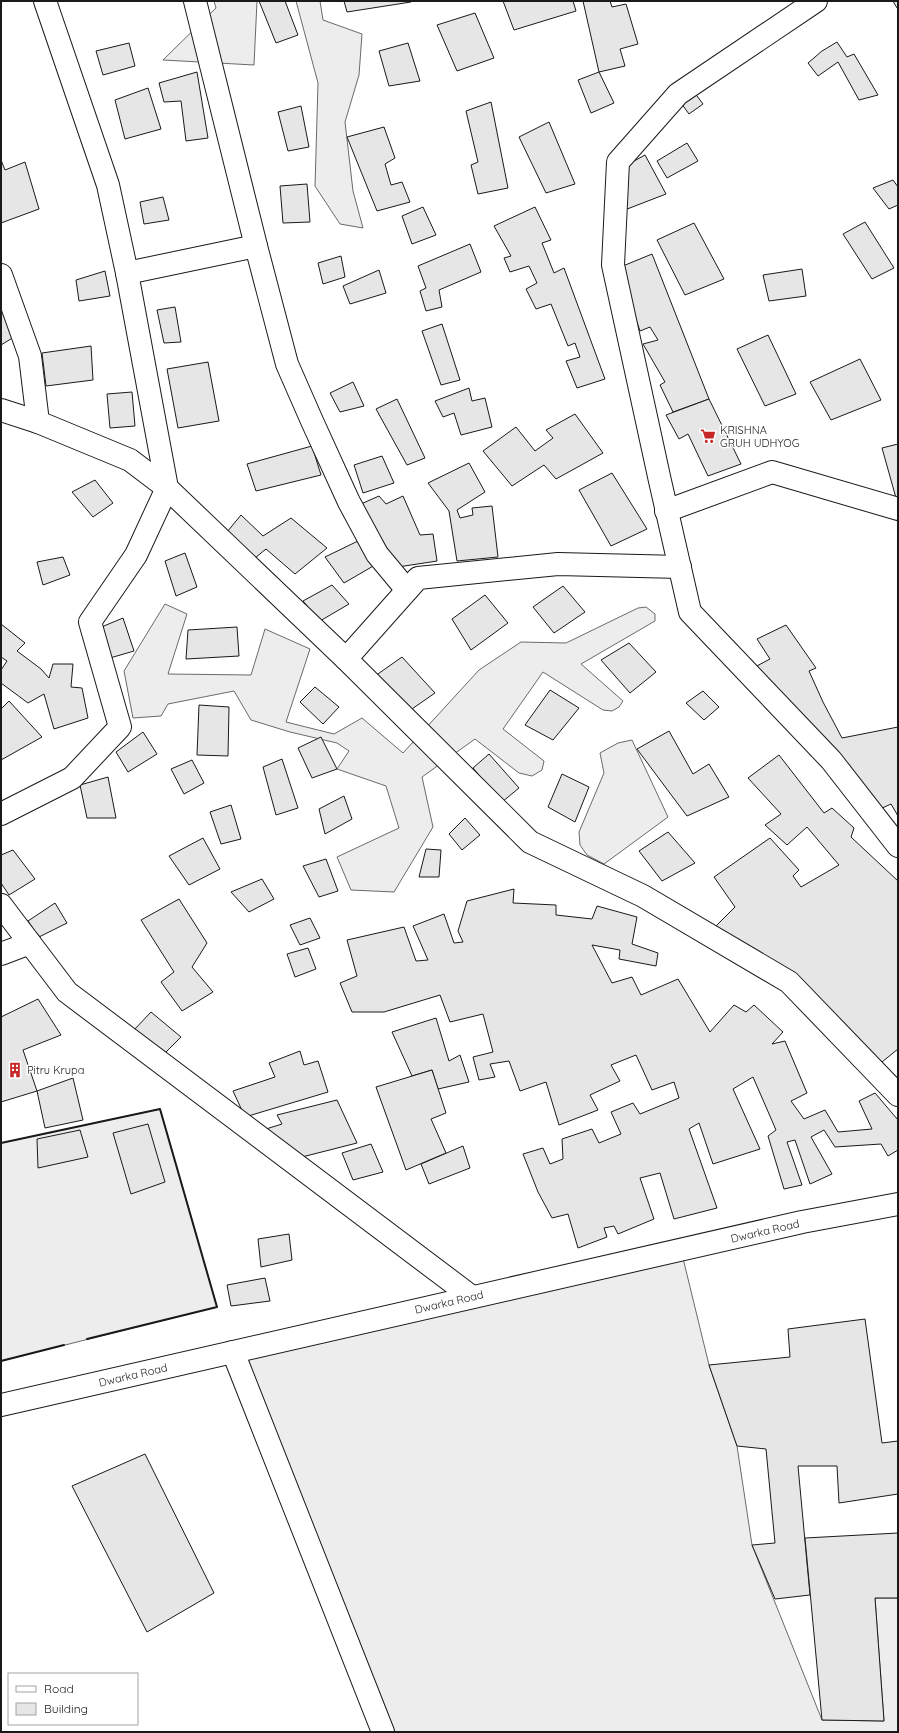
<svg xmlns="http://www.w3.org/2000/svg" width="899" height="1733" font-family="Quicksand,sans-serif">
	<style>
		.built { fill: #ededed; stroke: #6a6a6a }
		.building { fill: #e6e6e6; stroke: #1a1a1a }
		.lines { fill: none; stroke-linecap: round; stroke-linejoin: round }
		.minor-casing { stroke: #1a1a1a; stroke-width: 24 }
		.tertiary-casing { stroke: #1a1a1a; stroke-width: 24 }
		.minor { stroke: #fff; stroke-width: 22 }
		.tertiary { stroke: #fff; stroke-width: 22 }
		.wall { stroke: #1a1a1a; stroke-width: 2 }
		.labels { text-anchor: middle; stroke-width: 3; stroke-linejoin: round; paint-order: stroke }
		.poi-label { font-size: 11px; fill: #1a1a1a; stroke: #fff; text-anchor: start }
		.street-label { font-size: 11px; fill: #1a1a1a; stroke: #fff }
	</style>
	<rect width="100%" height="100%" fill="#fff"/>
	<g class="built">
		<path d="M214,1H257L254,65L163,60L216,8Z"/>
		<path d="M296,1H320L323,20L362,34L359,75L345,122L353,191L363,228L340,224L315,186L318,83Z"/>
		<path d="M165,604L187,614L168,674L251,675L265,629L310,649L286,722L334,734L362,718L403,753L479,670L521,642L566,643L638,608L646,607L655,614V621L581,664L623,701L619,707L612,711L603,710L543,672L503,729L544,761L542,770L532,776L519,773L475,739L422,777L433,827L394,892L351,890L337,857L399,828L386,786L337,769L349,751L337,743L290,732L251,720L234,691L168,704L161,716L133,718L124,671Z"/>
		<path d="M632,740L668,817L604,864L587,855L580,845L579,832L604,773L600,753L618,743Z"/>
		<path d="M160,1109L217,1307L1,1361V1143Z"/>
		<path d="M681,1250L709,1365L737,1446L752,1545L822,1720L884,1721L875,1598H898V1732H383L233,1352Z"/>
	</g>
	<g class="building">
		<path d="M259,1H285L298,35L276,43Z"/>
		<path d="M344,1H411V2L347,12Z"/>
		<path d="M503,1H573L576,11L514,30Z"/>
		<path d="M583,1H610L612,7L626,4L638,44L620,49L625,66L599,72Z"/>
		<path d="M893,1H898V8H897Z"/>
		<path d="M475,13L494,58L457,71L437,25Z"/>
		<path d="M837,42L847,57L854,54L878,95L859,100L838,62L818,76L808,63L822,51Z"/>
		<path d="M129,43L135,66L103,75L96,51Z"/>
		<path d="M408,43L420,81L389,86L379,51Z"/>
		<path d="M197,72L208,138L186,141L181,101L164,102L159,83Z"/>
		<path d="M599,72L614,103L591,113L578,80Z"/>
		<path d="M148,88L161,129L125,139L115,100Z"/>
		<path d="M694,92L703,104L689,114L681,103Z"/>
		<path d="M491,102L508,188L478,194L471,165L478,162L466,111Z"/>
		<path d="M301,106L309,147L288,151L278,112Z"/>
		<path d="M549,122L575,184L546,193L519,137Z"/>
		<path d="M384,127L395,158L385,164L391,185L402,182L410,202L377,211L347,137Z"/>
		<path d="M687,143L698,161L667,178L657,161Z"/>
		<path d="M645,155L666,194L622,211L625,166Z"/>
		<path d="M1,160L5,170L25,162L39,209L1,223Z"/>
		<path d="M893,180L898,187V205L889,209L873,188Z"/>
		<path d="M307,184L310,222L283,223L280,186Z"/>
		<path d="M163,197L169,220L144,224L140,202Z"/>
		<path d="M423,207L436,235L412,244L402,216Z"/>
		<path d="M535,207L551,240L542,243L554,273L564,268L605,379L577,388L566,361L580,357L575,343L568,346L551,304L536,309L526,289L537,283L529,266L510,272L504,258L511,256L494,226Z"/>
		<path d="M865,222L894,268L872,279L843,234Z"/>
		<path d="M694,223L724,279L685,295L657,240Z"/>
		<path d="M470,244L481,272L439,290L442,307L426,311L420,291L426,288L418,266Z"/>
		<path d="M652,254L709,399L673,412L660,385L665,382L643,344L658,340L650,327L640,331L618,268Z"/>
		<path d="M341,256L345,277L323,284L318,263Z"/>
		<path d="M802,269L806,296L769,301L763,275Z"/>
		<path d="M379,270L386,293L350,304L343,286Z"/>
		<path d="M105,271L110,296L79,301L76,280Z"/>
		<path d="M1,307L14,337L1,345Z"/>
		<path d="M175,307L181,342L164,343L157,310Z"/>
		<path d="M442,324L460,380L441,385L422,331Z"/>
		<path d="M768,335L796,394L765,406L737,349Z"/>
		<path d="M91,346L93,380L46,386L42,353Z"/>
		<path d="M860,359L881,400L831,420L810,382Z"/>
		<path d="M208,362L219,421L178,428L167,369Z"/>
		<path d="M353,382L364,406L340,412L330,393Z"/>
		<path d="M469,388L472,401L485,398L492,427L461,435L454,413L443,417L435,401Z"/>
		<path d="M132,392L135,426L110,428L107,394Z"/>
		<path d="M397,399L425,458L407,465L376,409Z"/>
		<path d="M709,399L741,464L708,476L688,434L679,439L666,415Z"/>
		<path d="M575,414L603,453L556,479L544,465L512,486L483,451L516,427L535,451L553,438L546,430Z"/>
		<path d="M898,444V498H896L882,448Z"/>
		<path d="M312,446L321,475L256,491L247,464Z"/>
		<path d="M382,456L394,483L363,493L354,465Z"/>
		<path d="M469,463L485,492L457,510L460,518L473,515L472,508L492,506L498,557L457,561L449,511L428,483Z"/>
		<path d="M612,473L647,529L611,546L579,490Z"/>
		<path d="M95,480L113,503L93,517L72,492Z"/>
		<path d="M379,496L386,504L403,496L420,535L433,534L437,561L398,567L361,504Z"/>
		<path d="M241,515L263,536L291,518L327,548L295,574L266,549L255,558L227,532Z"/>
		<path d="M358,541L375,565L344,583L325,557Z"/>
		<path d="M185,553L197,587L176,596L165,561Z"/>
		<path d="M63,557L70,575L43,585L37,562Z"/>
		<path d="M332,585L349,604L320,621L303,601Z"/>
		<path d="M563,586L585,612L554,633L533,607Z"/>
		<path d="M485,595L508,623L471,650L452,619Z"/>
		<path d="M123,618L134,651L110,658L99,628Z"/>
		<path d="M1,624L25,643L17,651L41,669L49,678L53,664H73L71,687L82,688L88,718L54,729L44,694L28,703L1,683V670L7,661L1,657Z"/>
		<path d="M786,625L816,668L809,671L823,702L842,738L898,727V816L891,804L878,810L753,668L770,659L757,639Z"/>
		<path d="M237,627L239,656L186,659L188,630Z"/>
		<path d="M629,643L656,672L630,693L601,660Z"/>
		<path d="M402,657L435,693L409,711L375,676Z"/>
		<path d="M315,687L339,707L323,724L300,702Z"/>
		<path d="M550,690L579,708L553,740L525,725Z"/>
		<path d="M703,691L719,707L704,720L686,703Z"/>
		<path d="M9,701L42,737L1,760V709Z"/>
		<path d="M199,705L229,707L228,756L197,755Z"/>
		<path d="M669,731L693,774L709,764L729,797L687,816L637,749Z"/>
		<path d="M143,732L157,754L128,772L116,752Z"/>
		<path d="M321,737L337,769L312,778L298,748Z"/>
		<path d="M489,754L519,788L502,802L473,768Z"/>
		<path d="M779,755L824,813L832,808L854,828L851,837L898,881V1049L877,1066L714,928L735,907L714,877L770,838L799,870L793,876L801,887L839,865L807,827L787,845L765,825L781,814L748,778Z"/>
		<path d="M282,759L298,808L276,815L263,767Z"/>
		<path d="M192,760L204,783L184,794L171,769Z"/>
		<path d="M562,774L589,787L575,822L548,807Z"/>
		<path d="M108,777L116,818H87L80,785Z"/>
		<path d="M344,796L352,819L325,834L319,809Z"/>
		<path d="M231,805L241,839L221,844L210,812Z"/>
		<path d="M465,818L480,835L462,850L449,834Z"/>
		<path d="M668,832L695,863L662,881L639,851Z"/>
		<path d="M203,838L220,869L189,885L169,856Z"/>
		<path d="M426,849L441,850L439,877H419Z"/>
		<path d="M13,850L35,879L9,895L1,883V855Z"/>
		<path d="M326,859L338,891L319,897L303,866Z"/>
		<path d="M262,879L274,899L249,912L231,892Z"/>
		<path d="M514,889L513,903L556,905V915L592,919L597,906L637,917L632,944L658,953L656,966L619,959L620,950L592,945L612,983L632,977L641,995L678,979L710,1032L734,1005L746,1012L754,1005L783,1032L772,1044L785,1041L807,1093L791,1101L804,1119L825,1110L838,1132L872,1129L859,1101L875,1093L898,1120V1150L888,1156L881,1144L835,1147L824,1130L811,1137L832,1174L810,1184L795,1140L787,1142L802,1185L784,1189L768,1136L776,1130L753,1077L733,1089L760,1149L713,1164L699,1123L689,1129L717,1208L674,1219L660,1173L640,1178L654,1219L618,1234L614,1226L604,1228L607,1237L578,1248L568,1214L552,1218L538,1192L523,1154L543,1148L550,1164L563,1159L562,1139L592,1129L599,1143L621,1134L611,1112L633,1103L640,1114L679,1098L674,1082L652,1090L636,1055L611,1065L620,1081L590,1095L598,1110L559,1125L546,1082L520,1091L509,1061L490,1064L495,1077L479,1080L473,1057L493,1052L483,1014L450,1022L440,995L384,1012H352L340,983L357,976L347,940L404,927L416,961L428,960L413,926L444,914L454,943L463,942L458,931L467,901Z"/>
		<path d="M179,899L207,943L192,967L213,992L182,1011L161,982L174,972L141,920Z"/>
		<path d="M55,903L67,923L39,937L28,921Z"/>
		<path d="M310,918L320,938L300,945L290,925Z"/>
		<path d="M308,948L316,969L295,977L287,954Z"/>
		<path d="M38,999L61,1035L23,1050L37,1091L1,1102V1017Z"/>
		<path d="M151,1012L181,1037L163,1055L133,1031Z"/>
		<path d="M436,1018L449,1061L460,1055L469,1082L438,1089L432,1070L412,1076L392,1032Z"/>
		<path d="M300,1051L304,1065L318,1061L328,1092L245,1117L233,1091L275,1077L269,1063Z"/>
		<path d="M432,1070L446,1113L431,1119L446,1153L406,1170L376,1087Z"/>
		<path d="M73,1078L83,1120L45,1128L37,1091Z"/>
		<path d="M337,1100L357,1143L302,1157L266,1129L282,1124L277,1115Z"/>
		<path d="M148,1124L165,1182L131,1194L113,1133Z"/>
		<path d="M80,1130L88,1157L38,1168L37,1139Z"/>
		<path d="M371,1144L383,1172L353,1180L342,1153Z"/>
		<path d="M463,1146L470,1168L429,1184L421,1164Z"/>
		<path d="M289,1234L292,1260L261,1267L258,1239Z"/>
		<path d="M265,1278L270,1301L231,1306L227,1285Z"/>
		<path d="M865,1319L882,1443L898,1441V1494L839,1503L837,1466H798L810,1595L775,1599L752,1545L775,1543L766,1449L737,1446L709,1365L790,1357L788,1329Z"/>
		<path d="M145,1454L214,1593L147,1632L72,1486Z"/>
		<path d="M898,1533V1598H875L884,1721L822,1720L805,1538Z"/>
	</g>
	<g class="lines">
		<g class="minor-casing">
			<g id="minor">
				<path d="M45,1L108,185L127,273L167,488L346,659L530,842L643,896L789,982L898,1095"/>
				<path d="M816,1L678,94L618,162L613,265L660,481L690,612L831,760L898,846"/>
				<path d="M256,246L287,364L312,421L349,502L377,554L407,590"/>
				<path d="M127,273L256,246L195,1"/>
				<path d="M1,275L30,356L38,422L130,460L167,488L136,555L90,622L120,727L72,778L1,814"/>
				<path d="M1,410L38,422"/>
				<path d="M666,511L772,472L898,509"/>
				<path d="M346,659L418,578L558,564L680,567"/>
				<path d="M1,905L67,992L472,1297"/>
				<path d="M1,954L30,943"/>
				<path d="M233,1352L383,1732"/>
			</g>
		</g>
		<g class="tertiary-casing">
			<path id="tertiary" d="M1,1405L802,1222L898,1204"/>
		</g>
		<use href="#minor" class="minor"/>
		<use href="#tertiary" class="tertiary"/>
		<g class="wall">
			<path d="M1,1143L160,1109L217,1307L87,1339"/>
			<path d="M1,1361L64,1345"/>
		</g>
	</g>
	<defs>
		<g id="supermarket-bare" transform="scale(1.2)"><path d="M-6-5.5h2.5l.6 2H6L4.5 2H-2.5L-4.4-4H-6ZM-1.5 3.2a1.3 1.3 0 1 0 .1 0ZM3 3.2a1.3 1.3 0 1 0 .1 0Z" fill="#c62828" stroke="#fff" stroke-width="2.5" paint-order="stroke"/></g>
		<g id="building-bare" transform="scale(1.2)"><path d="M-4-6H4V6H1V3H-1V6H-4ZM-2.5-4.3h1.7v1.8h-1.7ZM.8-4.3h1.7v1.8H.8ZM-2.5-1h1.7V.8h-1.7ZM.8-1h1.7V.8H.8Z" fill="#c62828" stroke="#fff" stroke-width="2.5" paint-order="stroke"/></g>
	</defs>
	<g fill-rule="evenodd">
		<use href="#supermarket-bare" x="708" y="436"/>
		<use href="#building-bare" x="15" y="1070"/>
	</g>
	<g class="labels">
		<g class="poi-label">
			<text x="720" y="434">KRISHNA<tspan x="720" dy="13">GRUH UDHYOG</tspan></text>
			<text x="27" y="1074">Pitru Krupa</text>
		</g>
		<g class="street-label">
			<text transform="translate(765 1231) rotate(-13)" y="4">Dwarka Road</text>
			<text transform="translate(449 1302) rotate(-13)" y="4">Dwarka Road</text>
			<text transform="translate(133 1375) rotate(-13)" y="4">Dwarka Road</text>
		</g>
	</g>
	<rect width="899" height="1733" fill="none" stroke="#1a1a1a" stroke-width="4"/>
	<rect x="8" y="1673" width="130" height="52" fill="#ffffff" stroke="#a3a3a3"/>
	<rect x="16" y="1686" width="20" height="6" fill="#ffffff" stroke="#a3a3a3"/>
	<text x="44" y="1693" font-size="12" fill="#1a1a1a">Road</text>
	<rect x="16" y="1703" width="20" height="12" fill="#e6e6e6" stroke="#a3a3a3"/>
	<text x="44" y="1713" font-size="12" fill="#1a1a1a">Building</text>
</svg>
